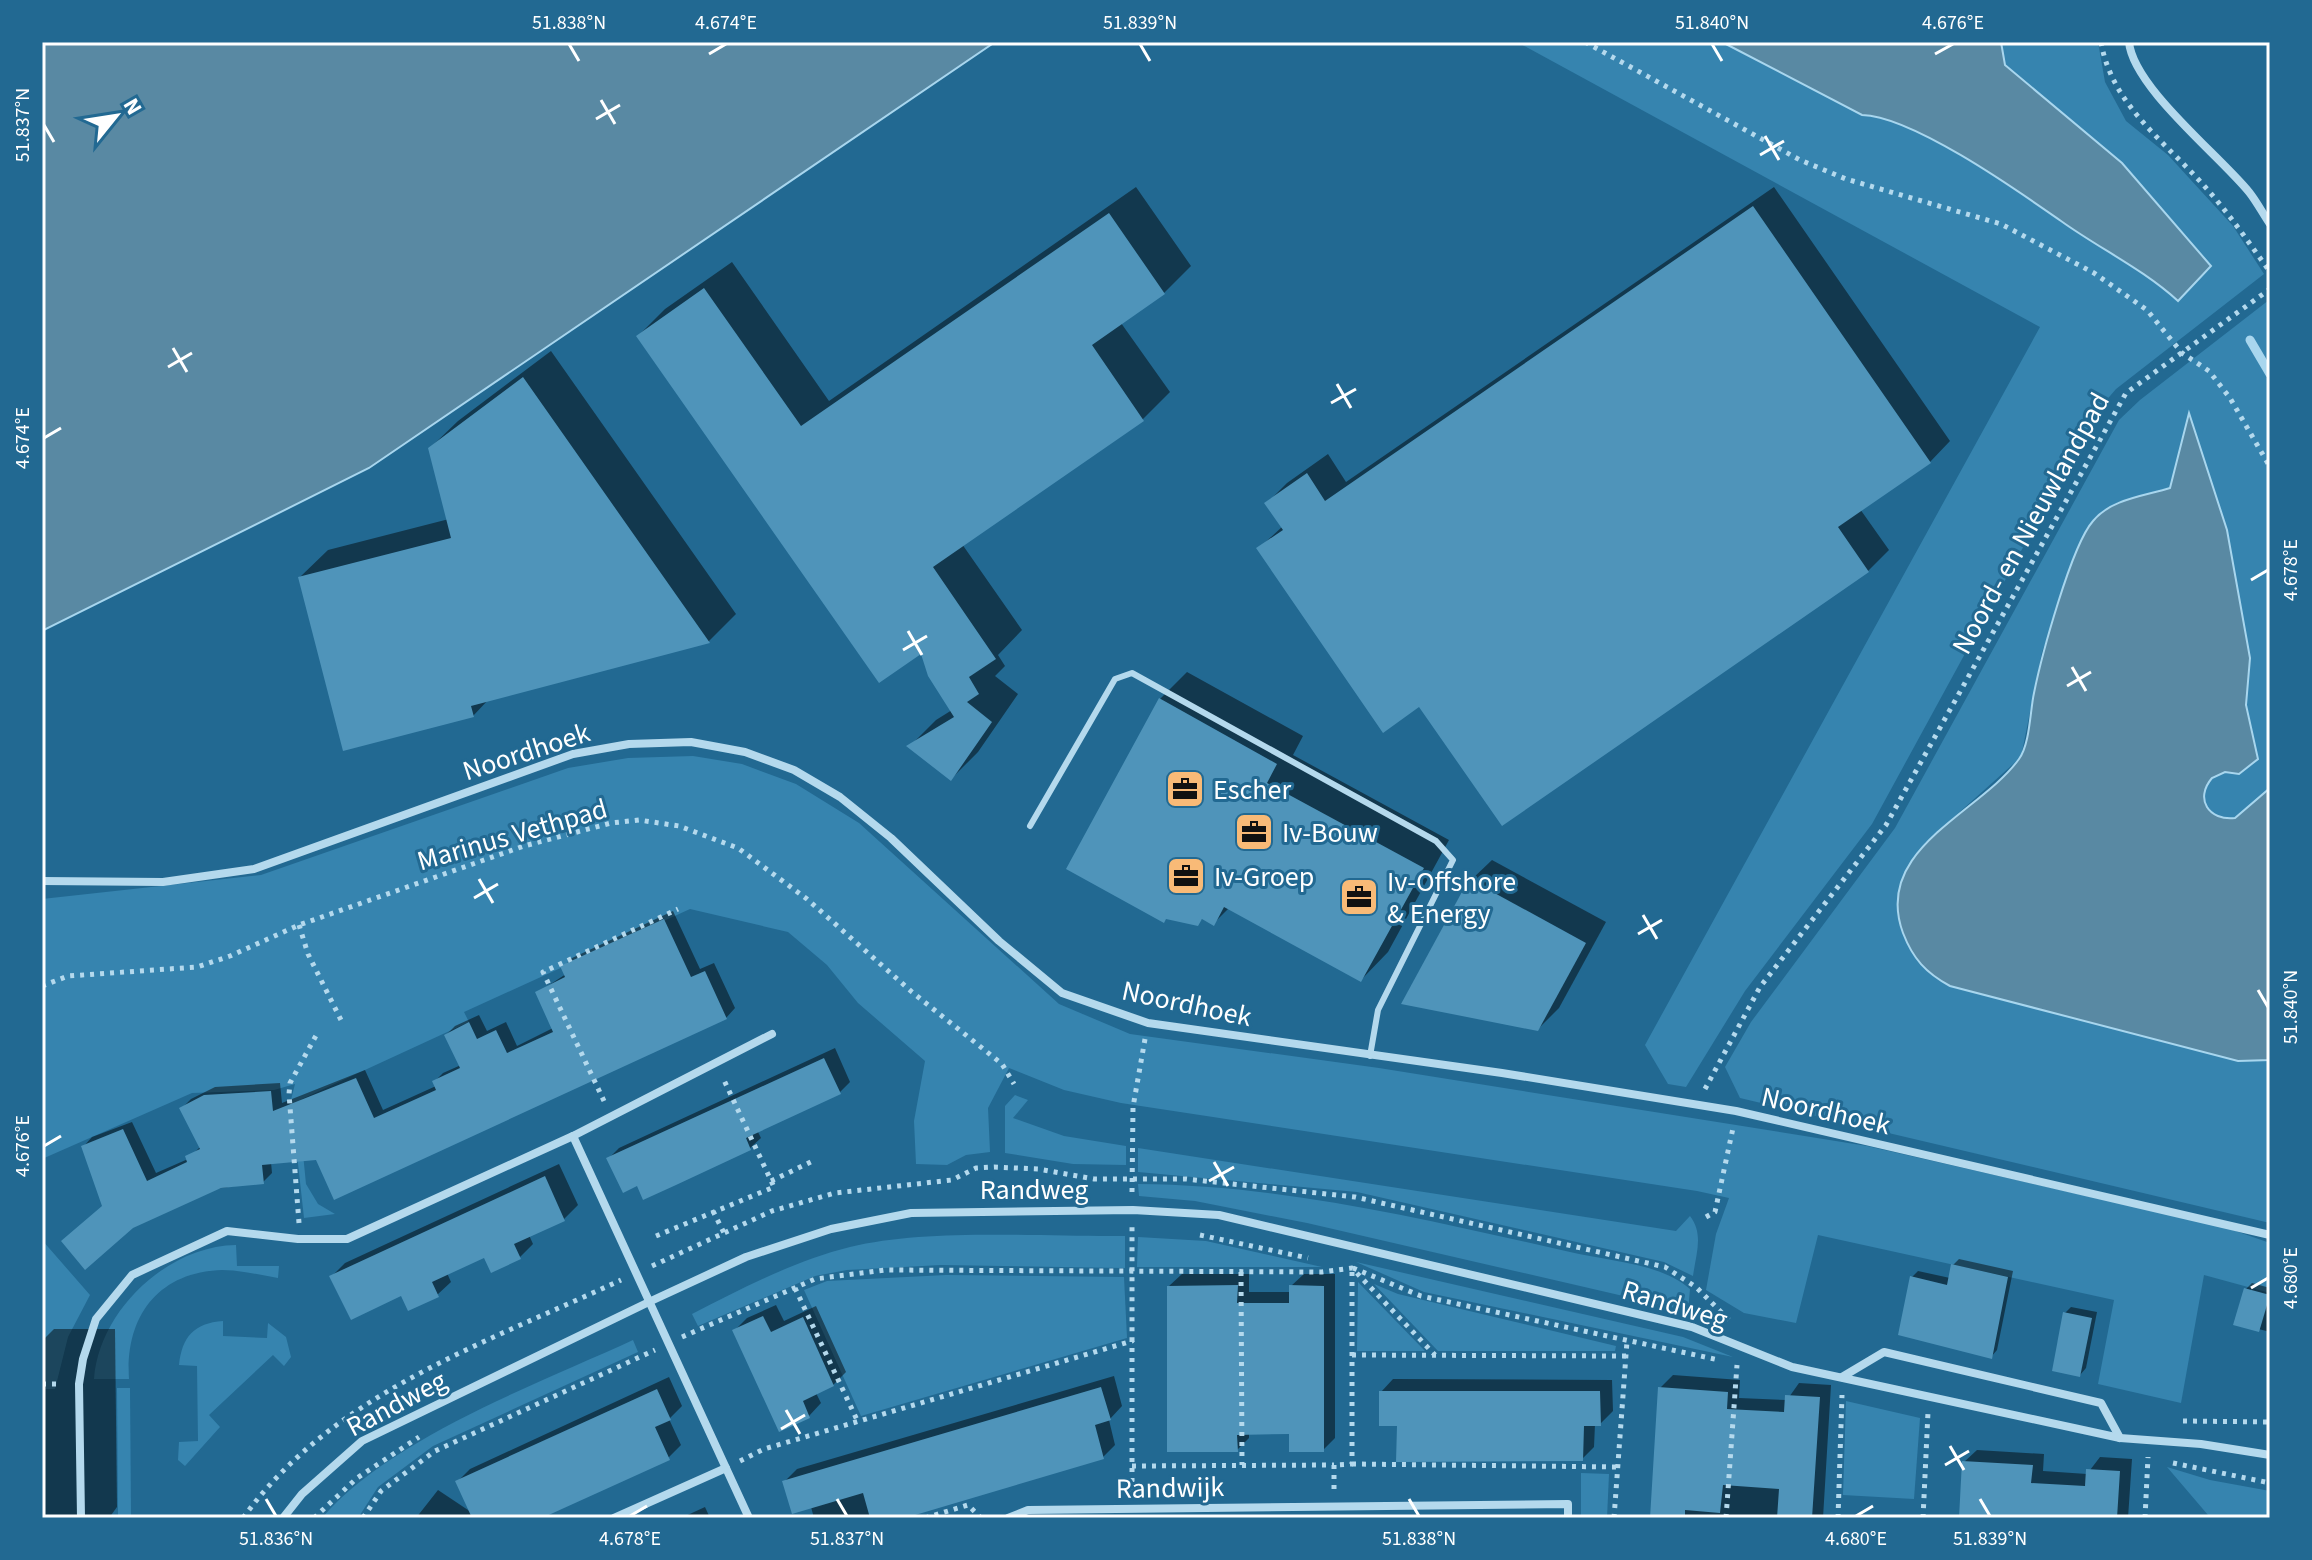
<svg xmlns="http://www.w3.org/2000/svg" width="2312" height="1560" font-family="'Source Sans 3',sans-serif">
	<style>
		.green { fill: #3684af }
		.water { fill: #5989a3; stroke: #a8d6ee; stroke-width: 2 }
		.shadow { fill: #0007 }
		.lines { fill: none; stroke-linecap: round; stroke-linejoin: round }
		.stream { stroke: #a8d6ee; stroke-width: 9 }
		.building { fill: #4f94ba }
		.path { stroke: #b4d9ed; stroke-width: 5; stroke-dasharray: 4 6; stroke-linecap: butt }
		.lane { stroke: #b4d9ed; stroke-width: 6 }
		.street { stroke: #b4d9ed; stroke-width: 8 }
		.ticks { fill: none; stroke: #fff; stroke-width: 3 }
		.labels { text-anchor: middle; stroke-width: 6; stroke-linejoin: round; paint-order: stroke }
		.street-label { font-size: 28px; fill: #fff; stroke: #226992 }
		.poi-label { font-size: 28px; fill: #fff; stroke: #226992; text-anchor: start }
		.neatline { fill: none; stroke: #fff; stroke-width: 3 }
		.ticks-label { font-size: 20px; text-anchor: middle; fill: #fff }
	</style>
	<rect width="100%" height="100%" fill="#226992"/>
	<g class="green">
		<path d="M1517,42H1722L1862,115C1912,116 2017,191 2061,221C2100,249 2143,269 2178,301L2211,266L2077,127L2005,65L2001,42H2098L2105,82L2126,121L2168,155L2233,226L2264,274L2116,389L2098,410L1872,824L1745,991L1686,1087L1668,1084L1645,1045L2040,327Z"/>
		<path d="M2269,300L2270,788L2235,818C2209,821 2195,799 2211,778L2225,772L2239,774L2258,759L2246,705L2250,658L2227,530L2189,415L2170,488L2118,502L2092,521L2042,652L2021,757L1925,843L2104,1025L2238,1061L2270,1060V1223L1740,1098L1725,1067L1751,1022L1895,828L2119,420L2140,400Z"/>
		<path d="M693,756L742,764L796,784L859,823L1059,1004L1130,1034L1379,1068L1867,1146L2227,1228L2270,1243V1293L2204,1275L2181,1403L2098,1384L2114,1300L1818,1235L1796,1323L1744,1313L1706,1290L1716,1234L1729,1198L1697,1191L1121,1103L1064,1090L1009,1068L988,1108L990,1152L966,1155L947,1165L916,1164L914,1121L925,1061L858,1003L827,965L788,932L690,909L464,1012L469,1022L302,1099L298,1103L306,1184L318,1204L335,1214L304,1218L291,1100L295,1084L274,1090L192,1093L42,1159V899L261,875L568,768L628,758Z"/>
		<path d="M1015,1095L1028,1100L1013,1118L1064,1136L1126,1146V1165L1073,1164L1005,1153V1106Z"/>
		<path d="M1138,1148L1676,1231L1690,1216C1704,1234 1696,1254 1693,1276L1664,1262L1357,1192L1138,1172Z"/>
		<path d="M1138,1184C1285,1185 1428,1220 1570,1252C1607,1261 1661,1263 1690,1289L1688,1311L1307,1223L1195,1201L1139,1196Z"/>
		<path d="M1125,1236V1268L941,1265L847,1270L815,1276L698,1326L692,1314C743,1288 794,1261 850,1247C928,1228 1042,1237 1125,1236Z"/>
		<path d="M1138,1237L1206,1241L1322,1267H1137Z"/>
		<path d="M42,1240L90,1295L68,1337L55,1389H42Z"/>
		<path d="M236,1245L237,1266H279L278,1278C260,1275 240,1270 222,1270C157,1272 125,1318 129,1379H94C99,1311 167,1246 236,1245Z"/>
		<path d="M1356,1262L1683,1337L1733,1357L1424,1292Z"/>
		<path d="M946,1275L1124,1277L1127,1338L861,1416L804,1290L827,1281Z"/>
		<path d="M1358,1282L1425,1351H1357Z"/>
		<path d="M1374,1284L1398,1294L1616,1346L1615,1351H1438Z"/>
		<path d="M223,1321V1336L267,1338L268,1323L286,1337L291,1357L284,1366L273,1355L209,1415L220,1427L185,1466L178,1460L179,1442L198,1441L197,1366L179,1365C182,1337 194,1323 223,1321Z"/>
		<path d="M633,1340L638,1352L433,1446L378,1487L358,1518H322C390,1438 538,1384 633,1340Z"/>
		<path d="M117,1388H130L131,1518H118Z"/>
		<path d="M1846,1401L1920,1418L1914,1499L1843,1495Z"/>
		<path d="M2167,1467L2210,1480L2270,1491V1518L2208,1515Z"/>
		<path d="M1581,1473L1609,1474L1607,1518H1581Z"/>
	</g>
	<g class="water">
		<path d="M42,42H995L369,468L42,631Z"/>
		<path d="M1722,42H2001L2005,65L2122,163L2211,266L2178,301C2143,269 2100,249 2061,221C2018,191 1912,116 1862,115Z"/>
		<path d="M2189,413L2227,530L2250,658L2246,705L2258,759L2239,774L2225,772L2212,778C2194,799 2209,821 2235,818L2270,788V1060L2238,1061L1950,986C1926,973 1913,959 1903,933C1872,849 1980,813 2019,759C2030,744 2030,711 2034,693C2041,658 2071,546 2093,521C2111,499 2144,496 2170,488Z"/>
	</g>
	<g class="shadow">
		<path d="M1136,187L1191,266L1164,293L1121,323L1170,392L1143,419L962,544L1022,630L998,655L1005,666L995,676L1018,694L978,752L951,779L910,746L936,720L952,710L922,651L638,336L665,309L732,262L829,401Z"/>
		<path d="M1774,187L1950,441L1930,462L1860,509L1889,550L1868,571L1502,823L1420,705L1258,549L1283,526L1267,503L1287,483L1328,454L1346,482Z"/>
		<path d="M551,351L736,614L709,641L489,699L473,716L300,577L328,550L449,519L430,448L458,421Z"/>
		<path d="M1187,672L1303,736L1293,755L1449,840L1388,952L1361,980L1229,908L1213,924L1203,918L1197,924L1160,699Z"/>
		<path d="M1492,860L1606,922L1559,1008L1538,1029L1471,880Z"/>
		<path d="M673,911L700,969L714,963L735,1008L726,1018L317,1158L271,1162L272,1173L263,1182L104,1205L83,1147L92,1137L132,1122L156,1173L188,1159L201,1146L182,1108L191,1099L215,1087L280,1083L282,1103L365,1070L383,1110L436,1086L434,1082L443,1073L461,1065L446,1035L455,1026L479,1015L487,1031L506,1022L517,1046L553,1028L537,993L566,974L563,967L572,958Z"/>
		<path d="M835,1048L850,1082L840,1092L757,1130L761,1138L750,1148L638,1184L609,1158L619,1148Z"/>
		<path d="M559,1164L578,1205L564,1219L529,1235L533,1244L520,1257L485,1255L447,1273L451,1282L437,1295L402,1293L332,1276L345,1263Z"/>
		<path d="M1959,1259L2013,1271L1997,1350L1991,1357L1912,1277L1918,1271L1950,1278L1953,1265Z"/>
		<path d="M1182,1274H1249V1292H1291V1286L1304,1274H1335V1438L1323,1450L1291,1432H1249V1438L1237,1450L1169,1286Z"/>
		<path d="M2252,1283L2270,1288V1332L2236,1323L2246,1289Z"/>
		<path d="M776,1305L784,1321L816,1306L846,1372L833,1385L816,1393L821,1403L809,1416L734,1331L747,1318Z"/>
		<path d="M2071,1307L2097,1312L2086,1368L2080,1375L2065,1313Z"/>
		<path d="M54,1329H115L117,1507L109,1518H42V1341Z"/>
		<path d="M1673,1375L1740,1380L1739,1398L1787,1400L1799,1383L1831,1385L1823,1518H1652L1660,1388Z"/>
		<path d="M1114,1376L1122,1406L1109,1420L1115,1445L1103,1457L897,1518H814L811,1507L785,1481L797,1469Z"/>
		<path d="M669,1377L682,1406L669,1419L681,1445L668,1458L538,1518H416L438,1490L471,1512L457,1482L470,1469Z"/>
		<path d="M1393,1379L1612,1380L1613,1411L1600,1424H1595L1594,1447L1582,1459L1399,1424L1381,1392Z"/>
		<path d="M1977,1450L2044,1454L2043,1471L2087,1474L2100,1457L2132,1459L2128,1518H1961L1964,1462Z"/>
		<path d="M705,1507L710,1518H681Z"/>
	</g>
	<g class="lines">
		<path class="stream" d="M2250,340L2270,374"/>
	</g>
	<g class="building">
		<path d="M1753,206L1931,463L1838,527L1869,572L1502,826L1419,707L1383,733L1256,548L1283,530L1264,503L1307,473L1325,501Z"/>
		<path d="M1109,213L1165,294L1092,345L1144,421L933,567L996,659L969,677L979,694L967,702L992,722L951,781L906,746L954,717L928,676L921,654L879,683L636,336L704,288L801,426Z"/>
		<path d="M523,377L710,643L471,706L474,717L343,751L298,577L451,538L428,448Z"/>
		<path d="M1159,698L1277,764L1267,783L1424,868L1361,982L1224,907L1214,926L1202,919L1198,926L1166,919L1164,923L1066,869Z"/>
		<path d="M1469,879L1586,943L1538,1031L1401,1004Z"/>
		<path d="M664,919L691,977L705,971L727,1019L334,1200L316,1160L262,1165L264,1184L221,1188L133,1228L85,1270L61,1241L102,1206L81,1146L123,1129L147,1181L187,1162L185,1156L200,1149L179,1108L204,1095L271,1091L273,1111L356,1078L374,1118L436,1090L432,1081L460,1068L444,1035L469,1022L477,1039L496,1030L507,1053L553,1032L535,992L565,977L560,966Z"/>
		<path d="M824,1058L841,1094L746,1138L751,1150L676,1185L643,1200L637,1186L623,1193L606,1158Z"/>
		<path d="M545,1176L565,1221L514,1244L521,1259L491,1273L484,1258L432,1282L439,1297L408,1311L401,1296L351,1320L329,1276Z"/>
		<path d="M1951,1264L2008,1277L1992,1359L1898,1335L1910,1276L1947,1285Z"/>
		<path d="M1238,1285L1237,1303H1289V1285L1324,1286V1452H1289V1434L1237,1435L1238,1452H1167V1286Z"/>
		<path d="M2244,1288L2270,1295L2259,1332L2233,1325Z"/>
		<path d="M2063,1312L2092,1318L2080,1377L2052,1371Z"/>
		<path d="M763,1316L771,1332L803,1317L834,1386L803,1401L810,1418L779,1432L732,1330Z"/>
		<path d="M1101,1387L1111,1420L1095,1425L1104,1459L905,1518H870L863,1493L792,1514L782,1481Z"/>
		<path d="M1658,1387L1728,1392L1727,1409L1784,1412L1785,1395L1820,1397L1812,1518H1777L1779,1489L1723,1485L1720,1513L1685,1510V1518H1650Z"/>
		<path d="M657,1389L671,1420L655,1427L670,1460L542,1518H472L455,1481Z"/>
		<path d="M1379,1391H1600L1601,1426H1584L1583,1461L1396,1462L1397,1426H1379Z"/>
		<path d="M1962,1461L2033,1465L2031,1483L2085,1486L2086,1469L2120,1471L2117,1518H1959Z"/>
	</g>
	<g class="lines">
		<g class="path">
			<path d="M1585,42L1800,160L1846,179L2001,224L2094,273L2147,310L2182,353L2209,371L2230,398L2270,467"/>
			<path d="M2101,42C2112,106 2166,142 2207,189C2230,215 2250,244 2270,272"/>
			<path d="M299,925L308,954L341,1020"/>
			<path d="M42,986L68,976L197,967L230,956L299,925L524,846L611,823L639,820L679,826L738,848L807,899L912,992L1002,1064L1014,1084"/>
			<path d="M1705,1089L1760,987L1886,825L2126,393L2270,289"/>
			<path d="M604,1101L543,972L678,909"/>
			<path d="M771,1181L815,1160"/>
			<path d="M1132,1192L1133,1107L1145,1039"/>
			<path d="M713,1211L724,1233"/>
			<path d="M1706,1217L1715,1212L1733,1128"/>
			<path d="M299,1223L289,1094L290,1083L318,1032"/>
			<path d="M1200,1235L1308,1258"/>
			<path d="M656,1236L774,1187L723,1078"/>
			<path d="M652,1266L772,1211L835,1193L952,1180L976,1168L994,1167L1038,1169L1094,1179H1186L1355,1197L1665,1267L1696,1287L1730,1321"/>
			<path d="M1353,1268L1421,1296L1719,1360"/>
			<path d="M1241,1272L1242,1465"/>
			<path d="M795,1288L858,1422"/>
			<path d="M682,1337L815,1279L885,1270L1322,1272L1352,1268L1435,1355"/>
			<path d="M1352,1355L1626,1356"/>
			<path d="M42,1384H62"/>
			<path d="M2183,1421L2270,1422"/>
			<path d="M740,1461L764,1449L1132,1341V1226"/>
			<path d="M2173,1463L2270,1483"/>
			<path d="M1352,1464L1618,1467"/>
			<path d="M1132,1466L1334,1465"/>
			<path d="M1334,1489V1465L1352,1464V1269"/>
			<path d="M1132,1492V1341"/>
			<path d="M243,1518C333,1393 486,1343 621,1280"/>
			<path d="M314,1518L357,1478L419,1437"/>
			<path d="M363,1518L381,1491L435,1451L655,1350"/>
			<path d="M925,1518L968,1505L981,1518"/>
			<path d="M1614,1518L1627,1341"/>
			<path d="M1726,1518L1737,1365"/>
			<path d="M1838,1518L1842,1395"/>
			<path d="M1923,1518L1928,1412"/>
			<path d="M2145,1518L2148,1457"/>
		</g>
		<path class="lane" d="M1030,826L1115,679L1132,673L1436,841L1453,860L1378,1010L1370,1056"/>
		<g class="street">
			<path d="M2129,42C2133,87 2219,155 2249,192C2257,202 2263,214 2270,224"/>
			<path d="M42,881L163,882L254,869L573,754L629,744L691,742L745,752L794,770L840,797L891,838L999,941L1062,993L1148,1023L1502,1073L1736,1111L2270,1235"/>
			<path d="M573,1136L749,1518"/>
			<path d="M1842,1377L1884,1352L2101,1403L2120,1438"/>
			<path d="M81,1518L79,1384L83,1359L96,1319L132,1275L227,1231L298,1239H347L573,1136L772,1034"/>
			<path d="M283,1518L302,1494L362,1441L651,1301L746,1257L831,1229L911,1213L1133,1210L1219,1215L1692,1327L1792,1367L2120,1438L2201,1444L2270,1455"/>
			<path d="M614,1518L726,1468"/>
			<path d="M1008,1518L1028,1510L1568,1504V1518"/>
		</g>
	</g>
	<path class="ticks" d="M569,44L579,61M1140,44L1150,61M1712,44L1722,61M709,54L726,44M1935,54L1953,44M601,100L615,124M596,119L620,105M44,125L54,142M1765,136L1779,160M1760,155L1784,141M173,348L187,372M168,367L192,353M1337,384L1351,408M1331,403L1356,389M44,438L61,428M2251,580L2268,570M908,631L922,655M903,650L927,636M2072,667L2086,691M2067,686L2091,672M479,879L493,903M474,898L498,884M1643,915L1657,939M1638,934L1662,920M2258,990L2268,1007M44,1146L61,1136M1214,1162L1228,1186M1209,1181L1234,1167M2251,1288L2268,1278M786,1410L800,1434M781,1429L805,1415M1950,1446L1964,1470M1945,1465L1969,1451M266,1499L276,1516M837,1499L847,1516M1409,1499L1419,1516M1980,1499L1990,1516M630,1516L647,1506M1856,1516L1873,1506"/>
	<defs>
		<g id="office-square" transform="scale(2)"><rect x="-9" y="-9" width="18" height="18" rx="4" fill="#f8ba77" stroke="#226992"/><path d="M-6-3h4V-5.5h4V-3h4V5H-6ZM-1-4.5V-3h2v-1.5ZM-6 0V1H6V0Z" fill="#111"/></g>
	</defs>
	<g fill-rule="evenodd">
		<use href="#office-square" x="1185" y="789"/>
		<use href="#office-square" x="1254" y="832"/>
		<use href="#office-square" x="1186" y="876"/>
		<use href="#office-square" x="1359" y="897"/>
	</g>
	<g class="labels">
		<g class="street-label">
			<text transform="translate(2030 523) rotate(-61)" y="10">Noord- en Nieuwlandpad</text>
			<text transform="translate(526 751) rotate(-18)" y="10">Noordhoek</text>
			<text transform="translate(512 834) rotate(-16)" y="10">Marinus Vethpad</text>
			<text transform="translate(1187 1003) rotate(12)" y="10">Noordhoek</text>
			<text transform="translate(1826 1110) rotate(13)" y="10">Noordhoek</text>
			<text x="1034" y="1199">Randweg</text>
			<text transform="translate(1675 1304) rotate(17)" y="10">Randweg</text>
			<text transform="translate(396 1403) rotate(-28)" y="10">Randweg</text>
			<text transform="translate(1170 1487) rotate(-1)" y="10">Randwijk</text>
		</g>
		<g class="poi-label">
			<text x="1213" y="799">Escher</text>
			<text x="1282" y="842">Iv-Bouw</text>
			<text x="1214" y="886">Iv-Groep</text>
			<text x="1387" y="891">Iv-Offshore<tspan x="1387" dy="32">&amp; Energy</tspan></text>
		</g>
	</g>
	<rect width="2312" height="1560" fill="none" stroke="#226992" stroke-width="88"/>
	<g transform="translate(116 116) rotate(60)" stroke="#226992" stroke-width="6" paint-order="stroke">
	<path d="M0-6L14 30L0 20L-14 30Z" fill="#ffffff"/>
	<text y="-12" font-size="22" font-weight="bold" text-anchor="middle" fill="#ffffff">N</text>
	</g>
	<rect x="44" y="44" width="2224" height="1472" class="neatline"/>
	<g class="ticks-label">
		<text x="569" y="29">51.838°N</text>
		<text x="726" y="29">4.674°E</text>
		<text x="1140" y="29">51.839°N</text>
		<text x="1712" y="29">51.840°N</text>
		<text x="1953" y="29">4.676°E</text>
		<text transform="translate(22 125) rotate(-90)" y="7">51.837°N</text>
		<text transform="translate(22 438) rotate(-90)" y="7">4.674°E</text>
		<text transform="translate(2290 570) rotate(-90)" y="7">4.678°E</text>
		<text transform="translate(2290 1007) rotate(-90)" y="7">51.840°N</text>
		<text transform="translate(22 1146) rotate(-90)" y="7">4.676°E</text>
		<text transform="translate(2290 1278) rotate(-90)" y="7">4.680°E</text>
		<text x="276" y="1545">51.836°N</text>
		<text x="630" y="1545">4.678°E</text>
		<text x="847" y="1545">51.837°N</text>
		<text x="1419" y="1545">51.838°N</text>
		<text x="1856" y="1545">4.680°E</text>
		<text x="1990" y="1545">51.839°N</text>
	</g>
</svg>
